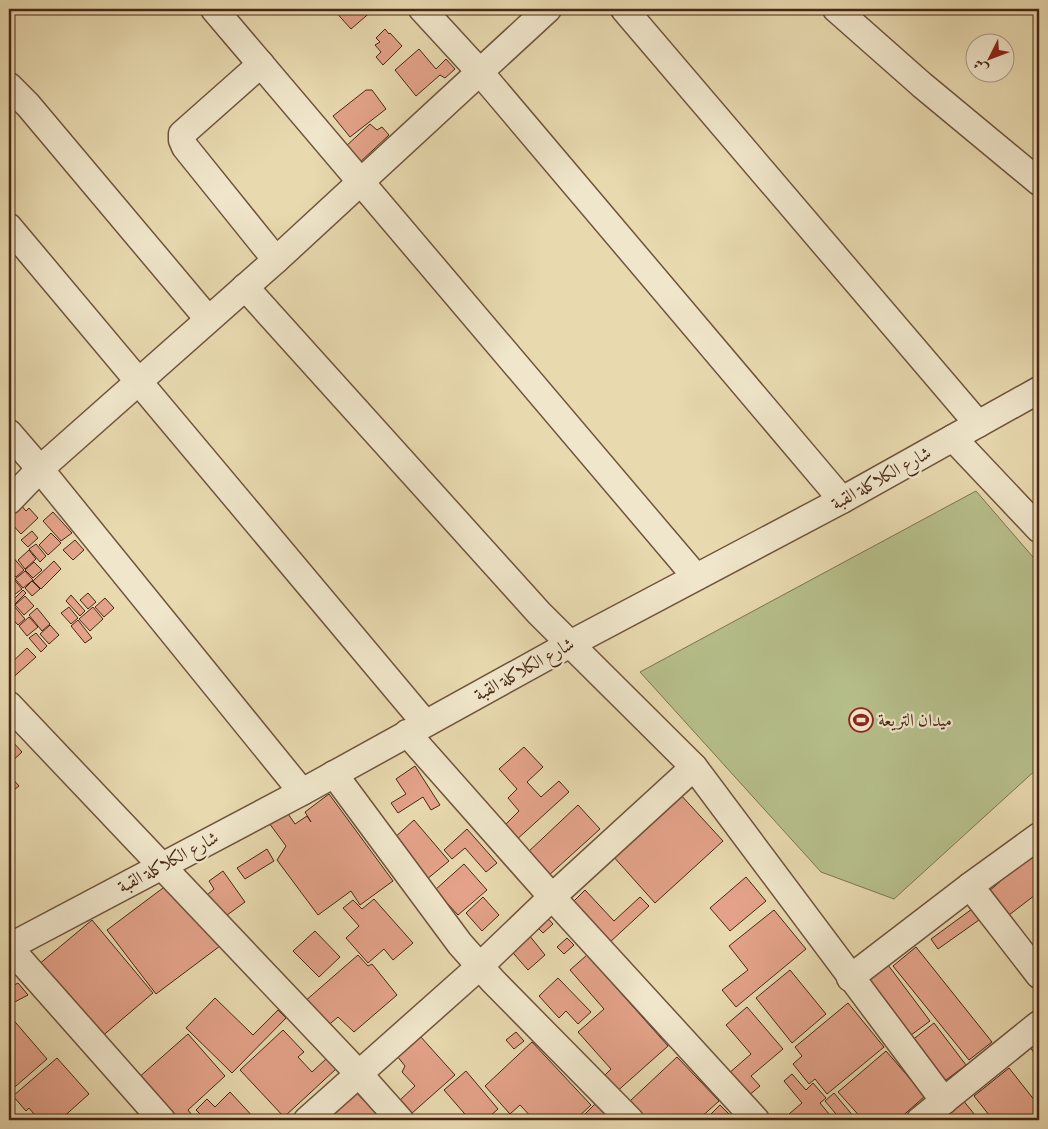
<svg xmlns="http://www.w3.org/2000/svg" width="1048" height="1129" font-family="'IM FELL Great Primer',Amiri,serif">
	<style>
		.green { fill: #b6bf8b; stroke: #7f7350 }
		.building { fill: #e3a289; stroke: #482716 }
		.lines { fill: none; stroke-linecap: round; stroke-linejoin: round }
		.minor-casing { stroke: #70543c; stroke-width: 29 }
		.minor { stroke: #f0e6cb; stroke-width: 26 }
		.labels { text-anchor: middle; stroke-width: 4.5; stroke-linejoin: round; paint-order: stroke }
		.street-label { font-size: 18px; fill: #482716; stroke: #f0e6cb }
		.poi-label { font-size: 18px; fill: #482716; stroke: #f0e6cb; text-anchor: start }
	</style>
	<rect width="100%" height="100%" fill="#e8d9af"/>
	<filter id="stains"><feTurbulence type="fractalNoise" baseFrequency=".004" numOctaves="4"/><feColorMatrix values="0 0 0 0 .2 0 0 0 0 .09 0 0 0 0 .02 0 0 0 .5 -.17"/></filter>
	<radialGradient id="worn" r=".72"><stop offset=".6" stop-color="#630" stop-opacity="0"/><stop offset="1" stop-color="#630" stop-opacity=".3"/></radialGradient>
	<path class="green" d="M976,491L1039,564V767L894,899L821,872L640,672Z"/>
	<g class="building">
		<path d="M333,9H372L373,10L351,29Z"/>
		<path d="M385,29L389,34L390,33L402,46L383,65L376,57L381,52L375,45L380,42L376,38Z"/>
		<path d="M419,49L436,69L446,59L455,69L445,78L440,75L416,96L395,70Z"/>
		<path d="M366,90H372L386,109L350,137L333,116Z"/>
		<path d="M370,124L377,130L382,127L389,135L358,164L344,148Z"/>
		<path d="M21,505L26,511L29,508L38,518L21,534L9,521V517Z"/>
		<path d="M53,512L72,533L61,541L43,521Z"/>
		<path d="M32,531L38,538L28,547L21,540Z"/>
		<path d="M51,533L61,543L48,555L39,545Z"/>
		<path d="M75,540L84,550L73,560L63,550Z"/>
		<path d="M36,544L46,556L40,562L29,549Z"/>
		<path d="M29,550L36,559L25,569L18,560Z"/>
		<path d="M11,555L24,570L16,577L9,569V557Z"/>
		<path d="M54,561L61,569L41,589L33,581Z"/>
		<path d="M34,562L42,570L33,578L25,570Z"/>
		<path d="M25,571L33,580L23,588L15,579Z"/>
		<path d="M9,573L22,589L14,595L9,589Z"/>
		<path d="M32,581L40,589L32,596L25,588Z"/>
		<path d="M23,590L26,593L9,610V604Z"/>
		<path d="M88,593L96,602L88,609L80,600Z"/>
		<path d="M71,595L85,611L80,616L66,601Z"/>
		<path d="M25,596L34,606L24,615L15,605Z"/>
		<path d="M105,598L114,608L104,617L95,607Z"/>
		<path d="M14,606L25,619L18,625L9,615V611Z"/>
		<path d="M69,607L78,618L71,624L61,613Z"/>
		<path d="M93,607L103,619L90,631L79,619Z"/>
		<path d="M37,608L50,624L42,631L29,615Z"/>
		<path d="M29,617L38,627L27,636L19,626Z"/>
		<path d="M78,620L92,638L85,643L71,626Z"/>
		<path d="M50,625L59,635L49,644L40,634Z"/>
		<path d="M36,633L47,646L41,652L29,638Z"/>
		<path d="M27,648L36,657L9,681V665Z"/>
		<path d="M12,741L22,752L9,764V743Z"/>
		<path d="M524,747L543,767L527,782L541,797L559,781L569,792L514,842L502,828L519,811L508,798L517,789L499,769Z"/>
		<path d="M415,766L440,805L431,810L423,797L398,813L391,803L406,794L396,779Z"/>
		<path d="M10,776L19,786L10,793L9,792Z"/>
		<path d="M679,793L723,841L655,903L612,855Z"/>
		<path d="M329,794L393,881L360,905L351,891L318,915L277,860L286,846L269,823L286,811L295,824L307,816L311,822L305,812Z"/>
		<path d="M578,805L600,829L547,877L526,854Z"/>
		<path d="M414,820L449,861L426,880L392,840Z"/>
		<path d="M467,829L497,863L486,872L465,848L452,859L444,850Z"/>
		<path d="M267,849L274,861L245,879L237,868Z"/>
		<path d="M1033,853L1039,861V892L1009,915L988,892Z"/>
		<path d="M464,864L487,890L458,915L435,890Z"/>
		<path d="M223,871L245,902L223,918L207,895L214,889L209,881Z"/>
		<path d="M746,877L766,901L730,931L710,908Z"/>
		<path d="M171,882L220,946L156,994L107,930Z"/>
		<path d="M585,890L614,921L640,897L649,906L609,943L571,904Z"/>
		<path d="M483,897L499,915L482,931L466,913Z"/>
		<path d="M374,899L413,943L393,960L384,949L368,963L346,938L359,926L343,908L353,900L362,909Z"/>
		<path d="M972,909L979,920L938,949L931,939Z"/>
		<path d="M774,910L806,949L736,1007L722,990L748,970L729,946Z"/>
		<path d="M544,914L553,924L543,933L534,924Z"/>
		<path d="M92,920L153,993L100,1038L38,965Z"/>
		<path d="M525,930L545,955L528,970L507,946Z"/>
		<path d="M315,931L340,957L319,977L293,951Z"/>
		<path d="M567,938L574,945L564,954L557,947Z"/>
		<path d="M916,947L992,1042L969,1060L893,966Z"/>
		<path d="M358,955L368,966L372,964L397,995L354,1032L338,1017L325,1028L304,1002Z"/>
		<path d="M587,955L668,1046L614,1094L601,1079L611,1069L578,1032L604,1009L570,970Z"/>
		<path d="M888,965L930,1021L903,1041L861,985Z"/>
		<path d="M790,970L826,1014L792,1043L756,998Z"/>
		<path d="M558,978L591,1012L578,1024L566,1011L559,1018L539,996Z"/>
		<path d="M18,983L28,995L9,1005V988Z"/>
		<path d="M215,998L253,1035L278,1010L286,1018L232,1073L186,1028Z"/>
		<path d="M848,1003L884,1047L827,1094L815,1079L809,1084L793,1064L802,1056L795,1047Z"/>
		<path d="M747,1007L783,1049L751,1076L760,1086L747,1097L728,1074L751,1054L726,1025Z"/>
		<path d="M10,1016L47,1059L9,1092V1017Z"/>
		<path d="M934,1023L966,1065L938,1086L906,1045Z"/>
		<path d="M283,1030L304,1052L298,1057L312,1072L326,1059L336,1069L284,1117L240,1070Z"/>
		<path d="M516,1032L524,1041L514,1049L506,1040Z"/>
		<path d="M188,1034L225,1076L188,1110L194,1118L191,1120H174L137,1079Z"/>
		<path d="M420,1036L455,1075L411,1114L399,1101L415,1086L402,1072L405,1066L397,1056Z"/>
		<path d="M1039,1038V1059L1029,1046Z"/>
		<path d="M532,1042L591,1105L575,1120H534L520,1105L510,1114L485,1086Z"/>
		<path d="M886,1051L925,1096L898,1120H863L838,1092Z"/>
		<path d="M677,1057L719,1101L698,1120H647L629,1102Z"/>
		<path d="M57,1058L89,1094L60,1120H39L29,1108L26,1111L13,1096Z"/>
		<path d="M1009,1068L1039,1106V1120H993L974,1096Z"/>
		<path d="M466,1071L498,1109L489,1117L492,1120H470L444,1090Z"/>
		<path d="M792,1074L806,1090L813,1083L826,1098L820,1103L834,1120H795L789,1114L802,1103L784,1081Z"/>
		<path d="M354,1090L382,1120H332L328,1115Z"/>
		<path d="M230,1092L256,1120H206L196,1110L207,1099L215,1107Z"/>
		<path d="M834,1093L854,1117L851,1120H841L825,1101Z"/>
		<path d="M962,1099L979,1120H939Z"/>
		<path d="M595,1104L612,1120H579Z"/>
		<path d="M720,1105L735,1120H705Z"/>
	</g>
	<g class="lines">
		<g class="minor-casing">
			<g id="minor">
				<path d="M214,9L696,577"/>
				<path d="M422,9L479,71L842,500"/>
				<path d="M624,9L978,424"/>
				<path d="M836,9L922,85L1039,182"/>
				<path d="M261,64L182,134V140L185,147L276,260"/>
				<path d="M9,86L28,105L208,319"/>
				<path d="M9,227L425,723"/>
				<path d="M245,287L539,613L694,767L944,1101"/>
				<path d="M9,433L40,469L302,792"/>
				<path d="M953,438L1039,529"/>
				<path d="M9,501L40,469L276,260L548,9"/>
				<path d="M9,705L359,1074L400,1120"/>
				<path d="M407,733L552,897L756,1120"/>
				<path d="M334,774L460,944L493,981L630,1120"/>
				<path d="M970,886L1039,975"/>
				<path d="M9,947L302,792L570,644L842,500L1039,390"/>
				<path d="M9,947L162,1120"/>
				<path d="M850,978L970,886L1039,836"/>
				<path d="M307,1120L479,967L552,897L694,767"/>
				<path d="M920,1120L1039,1024"/>
			</g>
		</g>
		<use href="#minor" class="minor"/>
	</g>
	<defs>
		<g id="stadium-ring" transform="scale(1.25)"><circle r="9.5" fill="#f0e6cb" stroke="#8f2418" stroke-width="1.5"/><path d="M0-5a6.5 5 0 1 0 0 10a6.5 5 0 1 0 0-10ZM-3.5-1.8h7v3.6h-7Z" fill="#8f2418"/></g>
	</defs>
	<g fill-rule="evenodd">
		<use href="#stadium-ring" x="861" y="720"/>
	</g>
	<g class="labels">
		<g class="street-label">
			<text transform="translate(881 478) rotate(-29)" y="6">شارع الكلاكلة القبة</text>
			<text transform="translate(524 669) rotate(-29)" y="6">شارع الكلاكلة القبة</text>
			<text transform="translate(168 862) rotate(-28)" y="6">شارع الكلاكلة القبة</text>
		</g>
		<g class="poi-label">
			<text x="878" y="726">ميدان التريعة</text>
		</g>
	</g>
	<rect width="1048" height="1129" fill="none" stroke="#e8d9af" stroke-width="30"/>
	<rect x="10" y="10" width="1028" height="1109" fill="none" stroke="#482716" stroke-width="2.5"/>
	<rect x="15" y="15" width="1018" height="1099" fill="none" stroke="#482716"/>
	<g transform="translate(990 58) rotate(228)"><circle r="24" fill="#f0e6cb" stroke="#ad9a83"/>
	<path d="M0-4L9 19L0 12L-9 19Z" fill="#8f2418"/>
	<text y="-8" font-size="14" font-weight="bold" text-anchor="middle" fill="#482716">ش</text>
	</g>
	<rect width="100%" height="100%" filter="url(#stains)"/>
	<rect width="100%" height="100%" fill="url(#worn)"/>
</svg>
